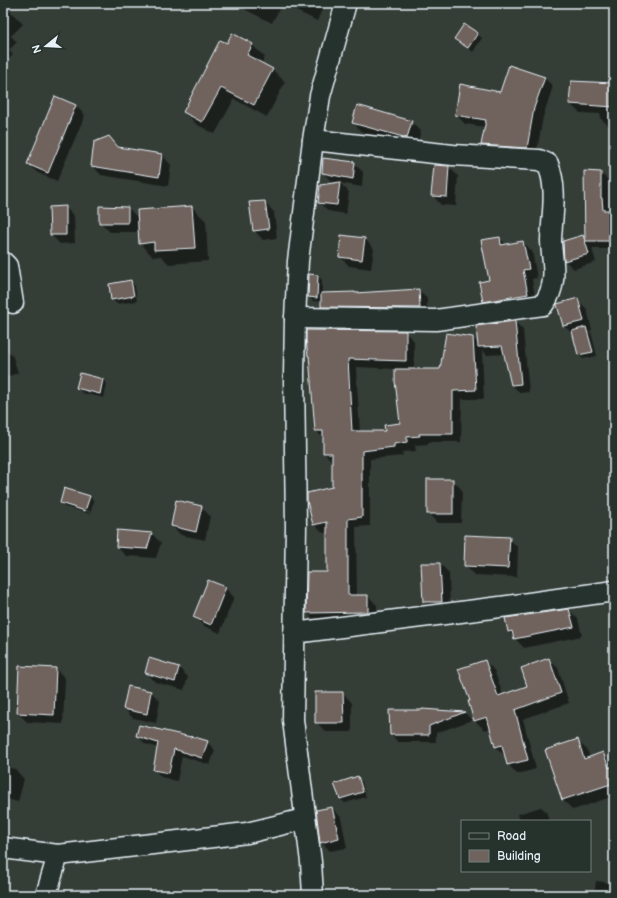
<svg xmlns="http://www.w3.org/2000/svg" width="617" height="898" font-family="'Balsamiq Sans',sans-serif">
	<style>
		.shadow { fill: #0007; fill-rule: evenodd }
		.building { fill: #6f635d; stroke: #e8f1f8 }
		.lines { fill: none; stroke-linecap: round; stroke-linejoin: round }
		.minor-casing { stroke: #e8f1f8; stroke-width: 23 }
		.minor { stroke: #26332d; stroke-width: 20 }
	</style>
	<rect width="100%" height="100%" fill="#353d37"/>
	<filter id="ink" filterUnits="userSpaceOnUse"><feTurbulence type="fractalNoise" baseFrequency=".025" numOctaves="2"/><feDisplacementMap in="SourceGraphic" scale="8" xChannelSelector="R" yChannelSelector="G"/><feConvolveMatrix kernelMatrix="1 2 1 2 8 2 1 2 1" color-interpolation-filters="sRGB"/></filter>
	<g filter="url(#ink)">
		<g class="shadow">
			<path d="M239,3H325L317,21L282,4L272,23L246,10Z"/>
			<path d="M3,4L23,24L11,36L17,42L9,50L13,55L3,65Z"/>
			<path d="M477,34L482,38L473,52L456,39Z"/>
			<path d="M227,45H252L265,57L261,64L273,70L285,82L267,117L234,99L215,134L196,124L184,111Z"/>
			<path d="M544,78L553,86L543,117L536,156L491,154L482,145L485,127L465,124L456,115L501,93Z"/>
			<path d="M614,84V127H610L600,118L601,114L580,113L570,104Z"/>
			<path d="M56,98L76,106L85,115L57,181L38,173L28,164Z"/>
			<path d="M411,122L421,131L416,147L362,132L353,123Z"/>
			<path d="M3,123L9,129L3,135Z"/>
			<path d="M109,137L120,148L162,155L171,165L168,186L101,175L92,165Z"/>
			<path d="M354,163L363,172L362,187L340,183L349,192L346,214L328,211L319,202L337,183L332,182L323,173Z"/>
			<path d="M435,166L449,167L458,176L456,206L441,205L432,195Z"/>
			<path d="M601,173L609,181V206L610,207L611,214L614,217V249H592L596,262L574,269L565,261L564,242L583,236L586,239Z"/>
			<path d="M264,202L274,212L277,238L263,240L254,230Z"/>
			<path d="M65,207L74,216L75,243L60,244L51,235Z"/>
			<path d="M192,207L206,221L208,261L169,264L161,256L153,257L140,243L139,225H137V232H110L100,222L128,208L138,218Z"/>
			<path d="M499,238L507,245L523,242L532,251L537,278L532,279L536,303L493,311L484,301L490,281Z"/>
			<path d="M365,239L374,249L371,269L349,266L340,256Z"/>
			<path d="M318,276L322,280V294H356L419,290L427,299V316L331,315L322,306V302L313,301L309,297Z"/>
			<path d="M131,281L135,286L137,301L117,304L112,299Z"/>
			<path d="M577,300L587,309L592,330L589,331L591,332L597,356L583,359L579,355L574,335L564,326L558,306Z"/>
			<path d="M515,322L523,330L529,392L520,393L512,385L505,354L487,355L482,350L484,399H462L461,442H428V444L415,445L416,451L402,452L403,456L370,459V526L356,527L357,596H368L377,605V620L316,621L307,613L328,573V532L323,533L314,524L333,488V462L324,453V439L316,431L310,357L405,332L414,341V370H441L473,338L478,344ZM356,367L396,369V381L401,424L386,432H360Z"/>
			<path d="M5,348L13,357L18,373L3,378V349Z"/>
			<path d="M103,380L107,384L104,398L82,393L78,388Z"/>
			<path d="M453,480L462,490L461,523H437L428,513Z"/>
			<path d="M89,496L94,501L90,514L65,507L61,503ZM65,503L90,511V513L65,505Z"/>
			<path d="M201,507L210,516L205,540L181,535L172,526Z"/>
			<path d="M118,531L152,534L161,543L156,558L126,556L117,547Z"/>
			<path d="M509,538L518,548L517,577L474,575L465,565Z"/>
			<path d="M440,564L449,573L450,611H433L424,602Z"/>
			<path d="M225,588L234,597L220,633L204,626L194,617Z"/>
			<path d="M3,603L6,636H3Z"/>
			<path d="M569,610L578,619L582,636L524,648L509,632Z"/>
			<path d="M548,659L558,668L569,703L523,719L536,769L517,774L508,764L505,756L496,747L491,728L485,730L475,721L469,702L471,701L485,661L494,670L503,695L528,687Z"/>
			<path d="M20,667L56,669L65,678L63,724L27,722L18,713Z"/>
			<path d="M179,668L188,677L184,690L155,682L146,673Z"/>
			<path d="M129,687L151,692L160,701L156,723L133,718L124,709Z"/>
			<path d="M343,693L352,703V732H326L316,722Z"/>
			<path d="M423,710L465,713L472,720L436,733V742H398L391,735Z"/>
			<path d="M3,718L6,721L10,768L15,769L24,779L18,802L3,798Z"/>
			<path d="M138,736L207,742L215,750L210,765L182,756L177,781L161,777L154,769L158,748L145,744Z"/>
			<path d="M577,740L587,750L590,758L602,753L612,763L614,767V796L573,810L563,800Z"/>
			<path d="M358,778L362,782L366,797L345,803L340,799Z"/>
			<path d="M541,807L546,811L549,821H520L518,814Z"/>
			<path d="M332,808L341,817L347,848L330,851L321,842Z"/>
			<path d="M596,881L611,883L614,886V895H594Z"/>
		</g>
		<g class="building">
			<path d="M464,24L478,33L468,48L454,39Z"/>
			<path d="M232,33L253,44L247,55L273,69L254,105L221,88L202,122L183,112L220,40L227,43Z"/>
			<path d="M509,65L545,77L534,108L527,148L481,145L486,120L455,115L460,84L500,92Z"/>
			<path d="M571,81L614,83V107L569,104Z"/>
			<path d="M55,96L76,105L48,173L27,164Z"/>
			<path d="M357,105L412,121L407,138L352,123Z"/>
			<path d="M109,136L118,147L162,154L159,177L91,166L94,142Z"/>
			<path d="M323,158L355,162L353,179L322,173Z"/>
			<path d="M434,165L449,166L447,197L431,196Z"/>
			<path d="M584,171L601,172V198H602L603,210H614V241H585L589,254L564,261L563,241L583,235L585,241Z"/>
			<path d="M340,182L337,205L318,203L320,185Z"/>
			<path d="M265,201L269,229L253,231L249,202Z"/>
			<path d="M66,206V235H50L49,207Z"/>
			<path d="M99,206L128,207V223H99Z"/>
			<path d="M192,206L195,248L154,250V242L139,244L137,210Z"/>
			<path d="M341,235L365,238L362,260L339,257Z"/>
			<path d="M500,237L501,245L523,241L529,269L523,270L528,294L483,302L479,282L489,280L481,240Z"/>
			<path d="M309,274L318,275L317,298L308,297Z"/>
			<path d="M131,280L134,296L111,300L109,284Z"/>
			<path d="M419,289L420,308L321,307V293L355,292V293Z"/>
			<path d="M578,298L584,321L563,326L557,305V304Z"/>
			<path d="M515,321L521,384L511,385L502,346L478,347L476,326Z"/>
			<path d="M586,327L593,352L578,355L572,331Z"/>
			<path d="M306,330L406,331V361L348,359L352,431H385L384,425L400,423L395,381V369H440L446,333L473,337L476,390L453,391V434H419L420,436L407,437V442L394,444V447L362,451V517L348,519V595H368V612L306,613L307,572H327V522L313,525L307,501V493L332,487V453H323V431H315L309,356H308L306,340Z"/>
			<path d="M80,373L103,379L100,394L76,388Z"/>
			<rect x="427" y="479" width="26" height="35"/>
			<path d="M64,488L90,496L85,511L60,503Z"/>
			<path d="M176,500L202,506L196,532L171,526Z"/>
			<path d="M117,530L152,533L147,549L116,547Z"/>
			<path d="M465,535L510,537L508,568L464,566Z"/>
			<path d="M421,563H440L442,602H423Z"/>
			<path d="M208,580L226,587L211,625L193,617Z"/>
			<path d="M569,609L574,627L514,639L512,631L508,632L505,618Z"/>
			<path d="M149,658L179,667L175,682L145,673Z"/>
			<path d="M549,658L561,693L515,710L528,760L507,765L502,745L495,747L487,717L474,721L468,701H470L458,669L485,660L498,696L527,686L521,668Z"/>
			<path d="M19,666L56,668L54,715L17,713Z"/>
			<path d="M128,686L151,691L147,714L123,709Z"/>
			<path d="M315,692H343L344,723H315Z"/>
			<path d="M422,709L465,712L429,726V735H390L389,710H422Z"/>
			<path d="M139,725L191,737V736L208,741L202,758L174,749L169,773L153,770L158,743L136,736Z"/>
			<path d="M578,739L584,759L603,752L609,768L614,765V783L562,800L545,750Z"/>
			<path d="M358,776L363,792L340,799L334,784Z"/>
			<path d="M332,807L339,838L320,843L316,810Z"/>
		</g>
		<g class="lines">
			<g class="minor-casing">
				<g id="minor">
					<path d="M3,262L7,266L13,303"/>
					<path d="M295,318L436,320L543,305C549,297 552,290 553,280C555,267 551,253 551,240C552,213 558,190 548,164L539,160L453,155L313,140"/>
					<path d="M294,633L508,606L614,591"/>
					<path d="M3,848L58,855L247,833L304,819"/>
					<path d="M46,895L58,855"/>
					<path d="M313,895L311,862L293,720L296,526L294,375L295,318L298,261L313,140L320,96L346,3"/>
				</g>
			</g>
			<use href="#minor" class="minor"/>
		</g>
	</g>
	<rect width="617" height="898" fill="none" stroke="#26332d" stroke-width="16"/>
	<rect x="8" y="8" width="601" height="882" fill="none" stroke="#e8f1f8" stroke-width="1.5" filter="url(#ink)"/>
	<rect x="461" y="820" width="130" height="52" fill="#26332d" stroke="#747f7e"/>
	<rect x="469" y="833" width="20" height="6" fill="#26332d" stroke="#747f7e"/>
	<text x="497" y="840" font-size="12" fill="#e8f1f8">Road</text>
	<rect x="469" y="850" width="20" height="12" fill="#6f635d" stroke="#747f7e"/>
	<text x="497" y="860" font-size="12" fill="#e8f1f8">Building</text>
	<g transform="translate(46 46) rotate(252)" stroke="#26332d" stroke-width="3" paint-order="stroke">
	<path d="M0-3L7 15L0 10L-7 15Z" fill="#e8f1f8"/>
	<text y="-6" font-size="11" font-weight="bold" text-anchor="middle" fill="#e8f1f8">N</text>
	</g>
</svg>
